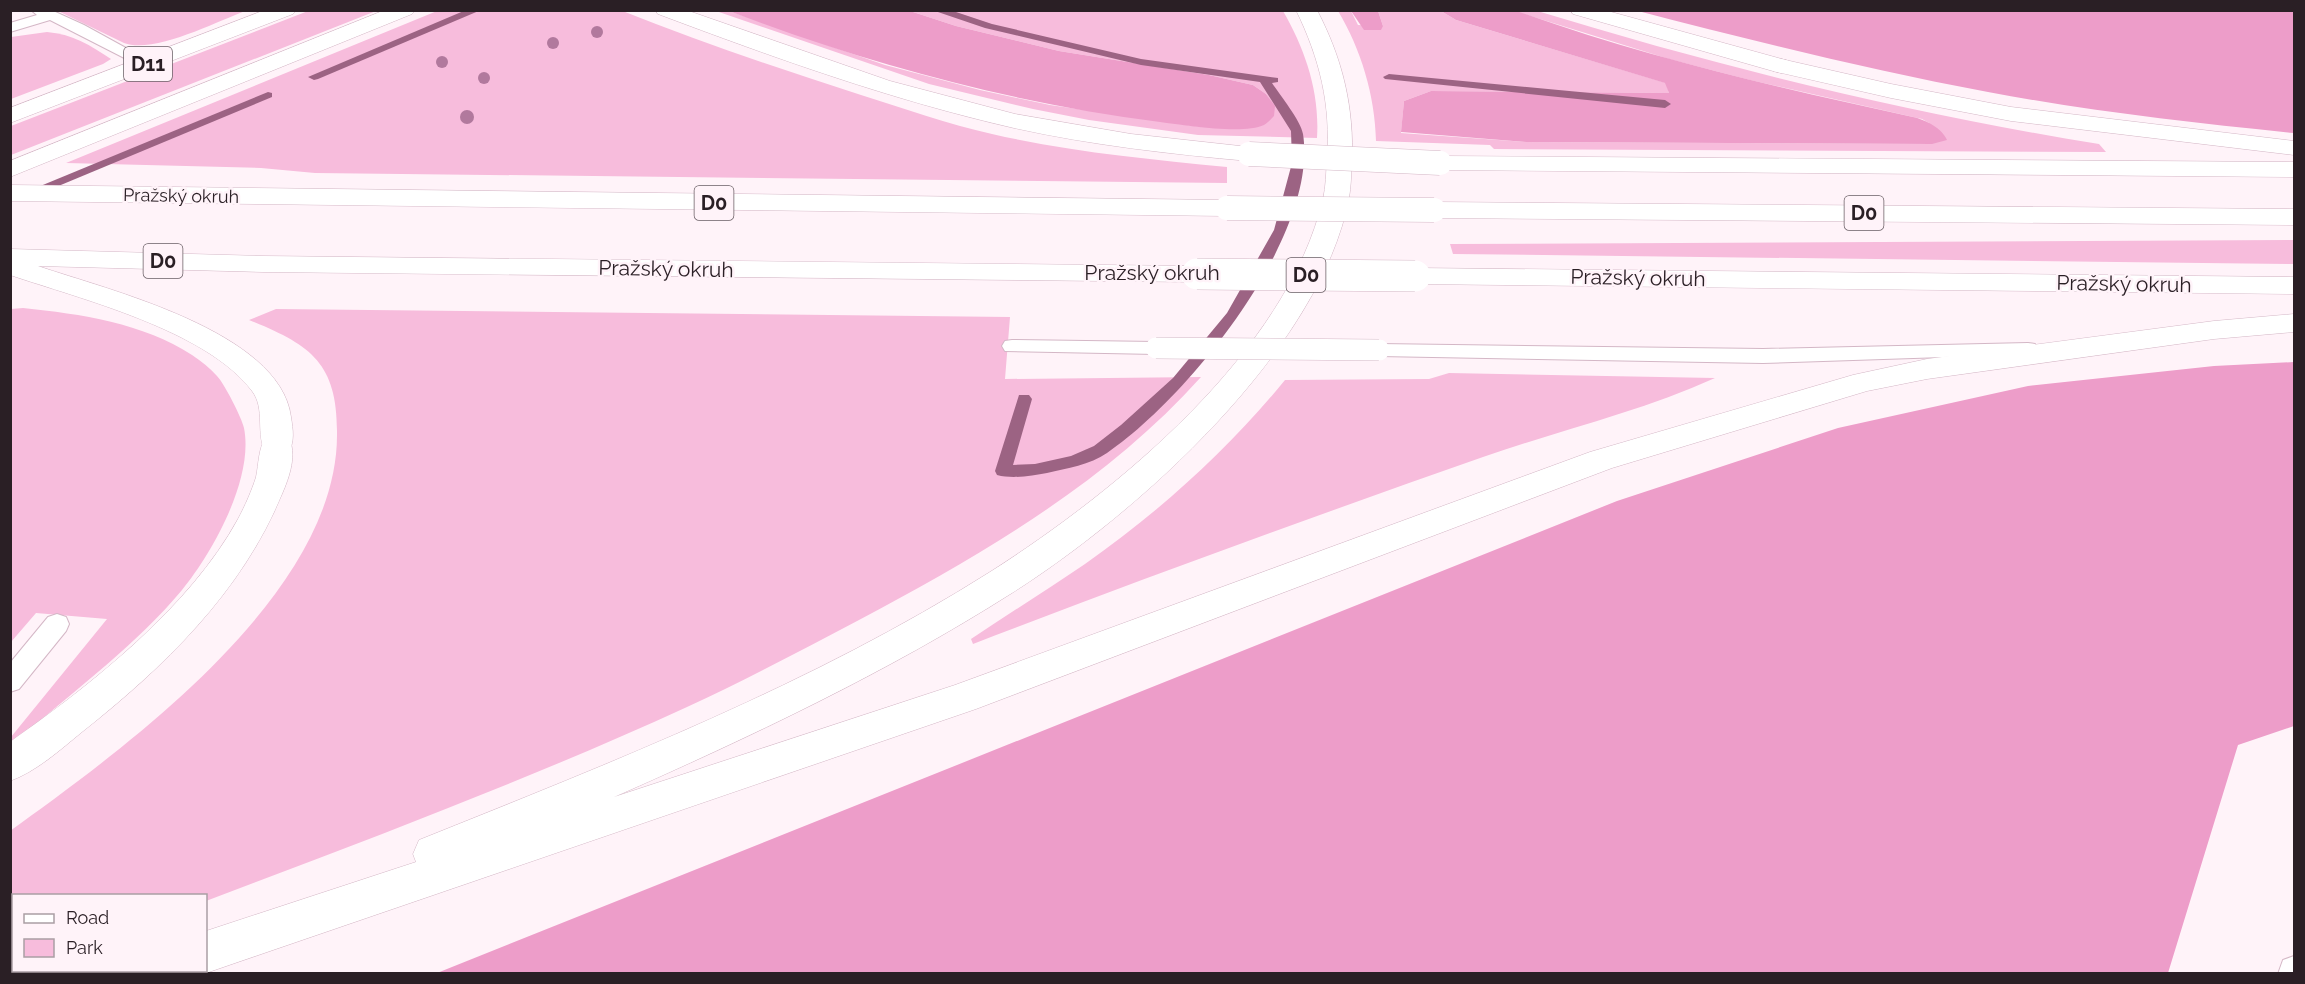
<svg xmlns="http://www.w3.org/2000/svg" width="2305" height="984" font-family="Raleway,sans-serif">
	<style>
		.green { fill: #f7bcdc }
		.forest { fill: #ed9dc9 }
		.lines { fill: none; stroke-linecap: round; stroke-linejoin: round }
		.stream { fill: #9c6383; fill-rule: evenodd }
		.service-casing { stroke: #d4b7c6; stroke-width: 2 }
		.secondary-casing { stroke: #d4b7c6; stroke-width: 1 }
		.motorway-casing { stroke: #d4b7c6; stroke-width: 1 }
		.service { fill: #fff; fill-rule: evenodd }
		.secondary { fill: #fff; fill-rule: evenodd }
		.motorway { fill: #fff; fill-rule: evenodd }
		.service-bridge-casing { stroke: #d4b7c6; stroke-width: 22; stroke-linecap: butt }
		.motorway-bridge-far1-casing { stroke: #d4b7c6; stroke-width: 25; stroke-linecap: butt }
		.motorway-bridge-casing { stroke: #d4b7c6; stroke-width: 32; stroke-linecap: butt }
		.service-bridge { stroke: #fff; stroke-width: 21 }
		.motorway-bridge-far1 { stroke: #fff; stroke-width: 24 }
		.motorway-bridge { stroke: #fff; stroke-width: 31 }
		.tree { fill: #b1799d }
		.labels { text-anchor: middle; stroke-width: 5; stroke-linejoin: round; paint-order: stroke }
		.far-street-label { font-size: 18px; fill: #2a1f25; stroke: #fff3f9 }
		.shield { fill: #fff3f9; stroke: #6a5f65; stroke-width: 1.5 }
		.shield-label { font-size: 20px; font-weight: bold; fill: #2a1f25 }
		.street-label { font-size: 21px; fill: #2a1f25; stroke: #fff3f9 }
	</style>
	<rect width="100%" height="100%" fill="#fff3f9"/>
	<g class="green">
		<path d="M620,10C700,42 780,69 861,95C905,109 948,124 992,134C1070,152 1148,159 1227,167V183L315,173L261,168L66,163L437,11Z"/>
		<path d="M1534,10C1720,67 1907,113 2099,144L2106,152L1494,149L1490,145L1376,141C1375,96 1361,49 1338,11H1351L1358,25L1383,26L1378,11H1441L1456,20L1666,83L1669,93L1431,91L1404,101L1401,133L1526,142L1932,144L1929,123L1922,119L1750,80L1669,59L1514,11Z"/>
		<path d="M58,11H245C216,22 154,54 124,43Z"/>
		<path d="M308,11H376L11,155V126Z"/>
		<path d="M716,11H729L885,65L980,90L1050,105L1201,127L1274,116V106L1266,94L1253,85L1209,75L1059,51L956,26L910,11H1283C1305,49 1320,92 1317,138L1198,135L1089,120L1033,109L929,84Z"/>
		<path d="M47,32C72,34 90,45 111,59L103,64L11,99V37Z"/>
		<path d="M2294,240V264L1453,254L1450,244Z"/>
		<path d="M23,308C81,314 143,323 192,355C201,361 210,368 217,376C224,383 242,418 244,428C254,478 213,552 182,590C138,643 80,686 28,731L11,744V737L107,619L36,613L11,642V309Z"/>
		<path d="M276,309L1010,317L1005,379L1201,377C1107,482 983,554 859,620C802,650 745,680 687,707C530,779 367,840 206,901V896H14V970L20,971L10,973V831C128,746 337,594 337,435C338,363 311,345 249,320Z"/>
		<path d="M1449,373L1715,378C1640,412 1560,430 1483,457C1312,517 1142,579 973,644L971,639C1008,614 1047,590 1085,564C1159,512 1228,450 1285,380L1429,379Z"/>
	</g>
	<g class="forest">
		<path d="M1514,10C1644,57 1779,88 1913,117C1926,120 1942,128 1947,140L1932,144L1526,142L1401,132L1404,101L1431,91L1669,93L1665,83L1456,20L1441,11Z"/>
		<path d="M729,11H910L956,26L1059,51L1209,75L1253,85L1266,94L1275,106L1274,116C1271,119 1268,123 1264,125C1243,135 1184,125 1160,122C1012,103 868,64 729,11Z"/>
		<path d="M1351,11H1378L1383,26L1381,30H1364Z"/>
		<path d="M1638,11H2294V133C2192,123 2089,111 1988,92C1870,70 1754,41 1638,11Z"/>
		<path d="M2294,362V726L2238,745L2168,973H437L1617,501L1838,428L2028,386L2214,366Z"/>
	</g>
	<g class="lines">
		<g class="stream">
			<path d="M466,10H481L318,79L314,80L308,77Z"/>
			<path d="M932,10H950L992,24L1141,59L1278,78V82L1272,83C1280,95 1301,121 1303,134C1319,236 1188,398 1107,453C1090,465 1067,468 1047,473C1032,476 1012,479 997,475L995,471L1019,395H1029L1032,399L1013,465L1035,464L1071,456L1094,446L1121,425L1173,378L1227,313L1274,230L1292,163L1291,131L1260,82L1141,65L985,28Z"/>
			<path d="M1389,74L1665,100L1671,104L1665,108L1385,79L1383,77Z"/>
			<path d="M268,92L272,93V97L32,197L27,198L21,194Z"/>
		</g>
		<g class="service-casing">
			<g id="service">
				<path d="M31,10H51L84,25L155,64L147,69L142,67L50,20L10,32V23L37,15Z"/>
				<path d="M1012,340L1156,342L1163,343L1166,348L1163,353L1156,354L1005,351L1002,346L1005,341Z"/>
				<path d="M2028,343L2035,344L2038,349L2035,354L1763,363L1379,356L1372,355L1369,350L1372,345L1379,344L1763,349Z"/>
				<path d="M57,614L66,617L69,624L66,631L19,689L10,692V663L48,617Z"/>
				<path d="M2294,956V974H2278L2283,960Z"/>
			</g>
		</g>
		<g class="secondary-casing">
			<g id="secondary">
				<path d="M385,10H415L412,14L10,177V161Z"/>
				<path d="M1570,10H1604L1789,61L1792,66L1789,71L1781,73L1773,71L1573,14Z"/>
				<path d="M277,434L288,437C298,453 289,478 282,494C242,592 163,668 82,732C60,750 37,771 10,781V742C91,685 190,607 238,519C245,506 252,490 256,477C259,463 258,449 266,437Z"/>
			</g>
		</g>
		<g class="motorway-casing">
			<g id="motorway">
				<path d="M265,10H296L293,14L10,123V108Z"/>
				<path d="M655,10H686L890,81L1015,114L1131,134L1249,147L1258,149L1261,154L1258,159L1249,161C1170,154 1091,145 1014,128C892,100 775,58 658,14Z"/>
				<path d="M1296,10H1317C1343,60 1354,107 1352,163C1351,175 1351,187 1349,198C1320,350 1138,513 1012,593C886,673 750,737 614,797L955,685L1590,452L1853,375L1927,359L2214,321L2294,314V332L2214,339L1927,379L1867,391L1612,468L976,709L206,973L199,970H206V931L416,862L413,854L419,840C613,762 813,684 990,572C1117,491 1287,352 1323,199C1326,187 1326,172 1327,159C1331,105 1320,59 1296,10Z"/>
				<path d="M1781,59L1891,84L2011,107L2294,141V155L2011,121L1891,98L1773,71L1770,66L1773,61Z"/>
				<path d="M1440,156L2294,162V177L1440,170L1431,168L1428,163L1431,158Z"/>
				<path d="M10,185L1227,200L1236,202L1240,208L1236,214L1227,216L10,201Z"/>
				<path d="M1434,202L2294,209V225L1434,218L1425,216L1421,210L1425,204Z"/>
				<path d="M10,249L263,256L1197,266L1207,268L1211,274L1207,280L1197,282L263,272L38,266C108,290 280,331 291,417C293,430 295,442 288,453L277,456L266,453C255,435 266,409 252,391C206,330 81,299 10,275Z"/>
				<path d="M1415,268L2294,277V294L1415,284L1405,282L1401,276L1405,270Z"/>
				<path d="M119,970H171L170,974H118Z"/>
			</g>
		</g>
		<use href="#service" class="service"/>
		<use href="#secondary" class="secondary"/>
		<use href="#motorway" class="motorway"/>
		<g class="service-bridge-casing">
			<path id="service-bridge" d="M1156,348L1379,350"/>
		</g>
		<g class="motorway-bridge-far1-casing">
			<g id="motorway-bridge-far1">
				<path d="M1249,154L1440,163"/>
				<path d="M1227,208L1434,210"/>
			</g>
		</g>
		<g class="motorway-bridge-casing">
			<path id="motorway-bridge" d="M1197,274L1415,276"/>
		</g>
		<use href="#service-bridge" class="service-bridge"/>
		<use href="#motorway-bridge-far1" class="motorway-bridge-far1"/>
		<use href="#motorway-bridge" class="motorway-bridge"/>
	</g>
	<g class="tree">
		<circle cx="597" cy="32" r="6"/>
		<circle cx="553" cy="43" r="6"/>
		<circle cx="442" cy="62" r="6"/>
		<circle cx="484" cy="78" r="6"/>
		<circle cx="467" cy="117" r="7"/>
	</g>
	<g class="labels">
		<g class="far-street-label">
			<text transform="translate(181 196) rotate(1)" y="6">Pražský okruh</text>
		</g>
		<g class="shield">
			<rect x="124" y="47" width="48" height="34" rx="4.5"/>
			<rect x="694.5" y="186" width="39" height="34" rx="4.5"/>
			<rect x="1844.5" y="196" width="39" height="34" rx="4.5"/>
			<rect x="143.5" y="244" width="39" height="34" rx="4.5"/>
			<rect x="1286.5" y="258" width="39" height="34" rx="4.5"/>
		</g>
		<g class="shield-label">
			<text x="148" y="71">D11</text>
			<text x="714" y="210">D0</text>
			<text x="1864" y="220">D0</text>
			<text x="163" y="268">D0</text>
			<text x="1306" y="282">D0</text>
		</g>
		<g class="street-label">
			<text transform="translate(666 269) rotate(1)" y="7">Pražský okruh</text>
			<text x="1152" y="280">Pražský okruh</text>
			<text transform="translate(1638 278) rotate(1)" y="7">Pražský okruh</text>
			<text transform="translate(2124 284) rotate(1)" y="7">Pražský okruh</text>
		</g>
	</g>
	<rect width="2305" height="984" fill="none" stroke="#2a1f25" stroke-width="24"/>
	<rect x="12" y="894" width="195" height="78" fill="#fff3f9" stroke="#aa9ea4" stroke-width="1.5"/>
	<rect x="24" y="914" width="30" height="9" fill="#ffffff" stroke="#aa9ea4" stroke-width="1.5"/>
	<text x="66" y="924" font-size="18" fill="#2a1f25">Road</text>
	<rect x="24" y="939" width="30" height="18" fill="#f7bcdc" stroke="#aa9ea4" stroke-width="1.5"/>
	<text x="66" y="954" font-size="18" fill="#2a1f25">Park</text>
</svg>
